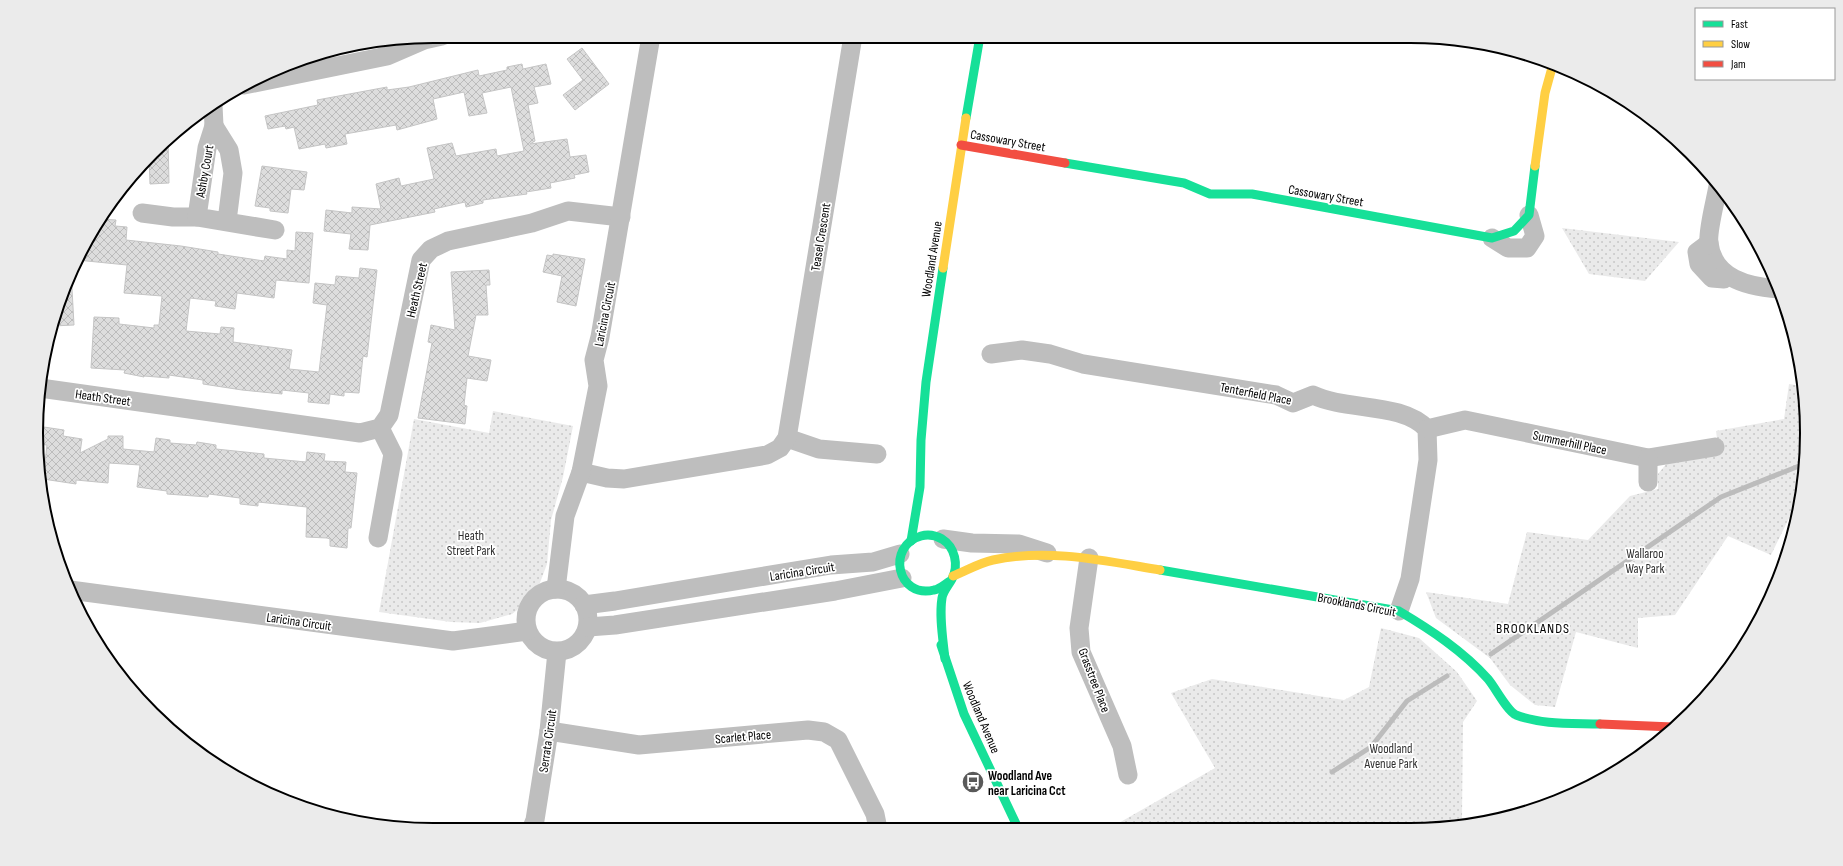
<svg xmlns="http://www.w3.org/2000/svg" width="1843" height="866" font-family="'Sofia Sans Condensed',sans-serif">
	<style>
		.park { fill: url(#park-dots) }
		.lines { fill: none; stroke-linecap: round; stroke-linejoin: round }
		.stream { stroke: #bcbcbc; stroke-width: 5 }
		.building { fill: url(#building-cross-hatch); stroke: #c5c5c5 }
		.street { stroke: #bebebe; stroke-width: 19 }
		.fast { stroke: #16e098; stroke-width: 9 }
		.slow { stroke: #ffcf43; stroke-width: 9 }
		.jam { stroke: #f24e42; stroke-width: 9 }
		.labels { text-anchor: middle; stroke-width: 3.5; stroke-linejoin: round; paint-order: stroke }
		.street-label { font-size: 13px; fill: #000; stroke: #fff }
		.park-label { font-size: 13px; fill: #303030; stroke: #fff }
		.poi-label { font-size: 13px; font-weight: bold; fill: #000; stroke: #fff; text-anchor: start }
		.neighbourhood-label { font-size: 14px; letter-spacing: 1px; fill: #000; stroke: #fff }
		.rim { fill: none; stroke: #000; stroke-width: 2 }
	</style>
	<defs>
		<pattern id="park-dots" width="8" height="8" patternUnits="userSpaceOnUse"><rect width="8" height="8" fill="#eaeaea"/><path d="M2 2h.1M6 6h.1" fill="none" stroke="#c7c7c7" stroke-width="1.8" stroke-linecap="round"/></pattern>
		<pattern id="building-cross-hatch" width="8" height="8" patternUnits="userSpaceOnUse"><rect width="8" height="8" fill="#ddd"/><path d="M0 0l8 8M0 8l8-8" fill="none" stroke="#bcbcbc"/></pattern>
	</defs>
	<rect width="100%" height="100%" fill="#fff"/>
	<g class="park">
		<path d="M1562,228L1679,242L1645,281L1589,274Z"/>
		<path d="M1789,384L1802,386L1807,433L1799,510L1797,518L1790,516L1771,555L1728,536L1675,615L1638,618V648L1576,632L1555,707L1535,705L1510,685L1490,658L1436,618L1426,592L1508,604L1527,532L1588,540L1630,496L1658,489V474L1667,463L1719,453L1716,431L1784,419Z"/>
		<path d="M493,411L573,426L563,477L551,520L547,564L535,596L512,614L480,623L451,622L379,612L414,419L489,433Z"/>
		<path d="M1381,628L1419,638L1457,672L1477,701L1463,722L1462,818L1505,815L1462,827L1110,828L1215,768L1171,693L1212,679L1344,700L1369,687Z"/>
	</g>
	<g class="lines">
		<g class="stream">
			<path d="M1491,654L1721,497L1804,464"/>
			<path d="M1332,772L1371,747L1407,701L1447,676"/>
		</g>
	</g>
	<g class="building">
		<path d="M582,48L609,84L575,110L563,95L583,80L567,59Z"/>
		<path d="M522,64L523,69L546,64L551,84L534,87L538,103L528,105L535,141L530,144L567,139L570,157L586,155L589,172L574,175L575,178L550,183L551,188L526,192L527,194L483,200V203L466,207L465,202L434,209L435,212L370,225L368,250L349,249L351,234L324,231L326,210L352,213V207L381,209L376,184L399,178L401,186L434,179L427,148L452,143L456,156L496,149L497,156L524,151L511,87L482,93L487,113L469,116L464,92L433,99L437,119L397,130L396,125L345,134L347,144L326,148L325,144L299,149L294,127L286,129L285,126L268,129L265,116L318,105L317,100L387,87V90L409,87L478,70L479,76L507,70V67Z"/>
		<path d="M168,138L169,183L150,184L149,156Z"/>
		<path d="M262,166L307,172L304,190L291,189L288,213L270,211V208L255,206Z"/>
		<path d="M101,219L116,220L115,226L127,227L126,240L181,246L218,252V254L264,261L265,256L287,259V250L295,251L296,232L313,233L309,283L276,280L274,298L237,293L235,309L215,306L216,301L190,298L186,331L220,334L221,327L234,328L233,342L292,350L289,369L319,372L327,305L313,303L315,283L335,285L336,276L359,278L360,268L377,270L367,357L363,356L359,393L344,392V396L330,394L329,404L308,402L309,393L282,390V394L242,390L203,384V380L169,375V378L144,376V377L124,373L125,370L91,368L94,317L119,318V324L154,328V325H159L162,296L124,293L127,265L77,260L89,234Z"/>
		<path d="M553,254L585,259L576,306L557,302L562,276L543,272L547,255L553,256Z"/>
		<path d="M489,270L490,285H486L488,315H476L468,356L491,360L487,381L467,378L464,405L467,406L465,424L418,418L432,343L428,342L431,325L455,330L451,272Z"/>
		<path d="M71,271L74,325L53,326L66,281Z"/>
		<path d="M37,426L64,430L63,436L82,439L80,453L108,439V436H123V449L154,452L156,438L170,440V443L196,445L197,442L216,445V449L264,454V458L306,462L307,452L325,454L324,461L346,462L345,472L357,473L351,528H348L347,548L330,546V539L327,538L306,537L307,507L258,502V506L240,504V498L209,494L208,497L167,494V491L137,487L140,465L109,463L108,483L76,480V484L43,479L47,445L37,444Z"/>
	</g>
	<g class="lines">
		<g class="street">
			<path d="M244,85L387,56L424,40L442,36"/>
			<path d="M213,105L214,126"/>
			<path d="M1718,186C1716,199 1707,232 1709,243C1713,279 1749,287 1779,289"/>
			<path d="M142,213L173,217H197"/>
			<path d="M227,221L233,173L229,150L214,126L207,148L197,217L275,230"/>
			<path d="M1492,238L1508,248H1527L1535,236L1529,215"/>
			<path d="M1709,243L1697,252L1699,264L1712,278L1724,279"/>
			<path d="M991,354L1022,350L1050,354L1083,364L1276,395L1293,403L1313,395C1346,411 1402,402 1427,429L1428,460L1410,579L1399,611"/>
			<path d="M40,388L360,433L380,428L389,415L421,260L431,249L448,241L532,223L568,211L621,217"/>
			<path d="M1427,429L1465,420L1648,458L1715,447"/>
			<path d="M787,438L819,449L877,454"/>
			<path d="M581,472L607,478L624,479L767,455L780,448L787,438L853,36"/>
			<path d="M1648,482V458"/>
			<path d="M378,538L393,454L380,428"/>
			<path d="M943,539L972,543L1019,544L1047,553"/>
			<path d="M1089,558L1079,628L1081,652L1122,746L1128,775"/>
			<circle cx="557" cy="620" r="31"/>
			<path d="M556,589L565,516L581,472L598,386L594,360L600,337L651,36"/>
			<path d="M70,590L453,641L527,631"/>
			<path d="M584,605L615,601L831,565L873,562L900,554"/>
			<path d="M588,627L615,625L835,591L902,578"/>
			<path d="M549,731L639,745L808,730L824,732L838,740L875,814L878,829"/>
			<path d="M531,830L535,820L549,731L557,652"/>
		</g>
		<g class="fast">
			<path d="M966,118L980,36"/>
			<path d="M1065,163L1184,183L1210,194H1252L1492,238L1514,231L1529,215L1535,166"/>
			<path d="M911,541L920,487L921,440L926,382L943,268"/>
			<path d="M1160,570L1399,611C1431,630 1463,651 1488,679C1495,687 1507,711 1516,715C1542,725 1572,723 1600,724"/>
			<path d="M941,645L964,714L1018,828"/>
			<path d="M945,659C943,639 939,617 942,598C943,591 949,585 952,579C959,565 955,547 942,539C935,535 928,534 921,536C886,546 897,599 934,590C940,589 945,584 950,581"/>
		</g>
		<g class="slow">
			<path d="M1535,166L1545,93L1553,64"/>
			<path d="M943,268L966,118"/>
			<path d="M953,576C966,571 979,563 993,560C1049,548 1105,561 1160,570"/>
		</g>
		<g class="jam">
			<path d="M961,145L1065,163"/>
			<path d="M1600,724L1673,727"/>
		</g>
	</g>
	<defs>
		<g id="bus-disc" transform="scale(1.15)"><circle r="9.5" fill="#595959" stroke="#fff"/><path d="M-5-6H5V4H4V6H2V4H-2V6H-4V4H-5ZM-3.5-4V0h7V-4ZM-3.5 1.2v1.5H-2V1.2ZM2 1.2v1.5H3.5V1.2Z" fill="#fff"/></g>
	</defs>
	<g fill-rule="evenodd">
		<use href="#bus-disc" x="973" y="782"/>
	</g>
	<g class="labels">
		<g class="street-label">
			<text transform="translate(1008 140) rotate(10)" y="5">Cassowary Street</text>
			<text transform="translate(204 171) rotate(-80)" y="5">Ashby Court</text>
			<text transform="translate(1326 195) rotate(10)" y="5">Cassowary Street</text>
			<text transform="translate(820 237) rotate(-81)" y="5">Teasel Crescent</text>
			<text transform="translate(931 259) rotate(-81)" y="5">Woodland Avenue</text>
			<text transform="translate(416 290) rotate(-77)" y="5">Heath Street</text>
			<text transform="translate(604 314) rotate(-79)" y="5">Laricina Circuit</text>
			<text transform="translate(1256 393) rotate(11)" y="5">Tenterfield Place</text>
			<text transform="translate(103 397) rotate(8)" y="5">Heath Street</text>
			<text transform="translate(1570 442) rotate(12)" y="5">Summerhill Place</text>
			<text transform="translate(802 571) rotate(-9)" y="5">Laricina Circuit</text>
			<text transform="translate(1357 604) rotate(11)" y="5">Brooklands Circuit</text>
			<text transform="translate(299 621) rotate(8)" y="5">Laricina Circuit</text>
			<text transform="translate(1095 680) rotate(69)" y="5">Grasstree Place</text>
			<text transform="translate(982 717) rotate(67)" y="5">Woodland Avenue</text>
			<text transform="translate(743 736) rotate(-5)" y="5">Scarlet Place</text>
			<text transform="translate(547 741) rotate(-82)" y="5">Serrata Circuit</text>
		</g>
		<g class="park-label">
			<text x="471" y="540">Heath<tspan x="471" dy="15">Street Park</tspan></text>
			<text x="1645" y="558">Wallaroo<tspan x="1645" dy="15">Way Park</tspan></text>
			<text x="1391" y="753">Woodland<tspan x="1391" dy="15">Avenue Park</tspan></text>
		</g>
		<g class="poi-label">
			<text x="988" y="780">Woodland Ave<tspan x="988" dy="15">near Laricina Cct</tspan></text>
		</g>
		<g class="neighbourhood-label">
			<text x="1533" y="633">BROOKLANDS</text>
		</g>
	</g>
	<path d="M0 0H1843V866H0ZM433 43H1410A390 390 0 0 1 1800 433V433A390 390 0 0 1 1410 823H433A390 390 0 0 1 43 433V433A390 390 0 0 1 433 43Z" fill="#ebebeb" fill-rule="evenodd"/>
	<path class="rim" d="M433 43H1410A390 390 0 0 1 1800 433V433A390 390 0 0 1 1410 823H433A390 390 0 0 1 43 433V433A390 390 0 0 1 433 43Z"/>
	<rect x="1695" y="8" width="140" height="72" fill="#ffffff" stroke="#999999"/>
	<rect x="1703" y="21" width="20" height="6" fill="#16e098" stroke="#999999"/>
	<text x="1731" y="28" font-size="12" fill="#000000">Fast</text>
	<rect x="1703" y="41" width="20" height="6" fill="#ffcf43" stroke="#999999"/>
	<text x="1731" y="48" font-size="12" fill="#000000">Slow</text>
	<rect x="1703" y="61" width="20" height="6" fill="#f24e42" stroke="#999999"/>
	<text x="1731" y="68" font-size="12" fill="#000000">Jam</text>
</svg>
